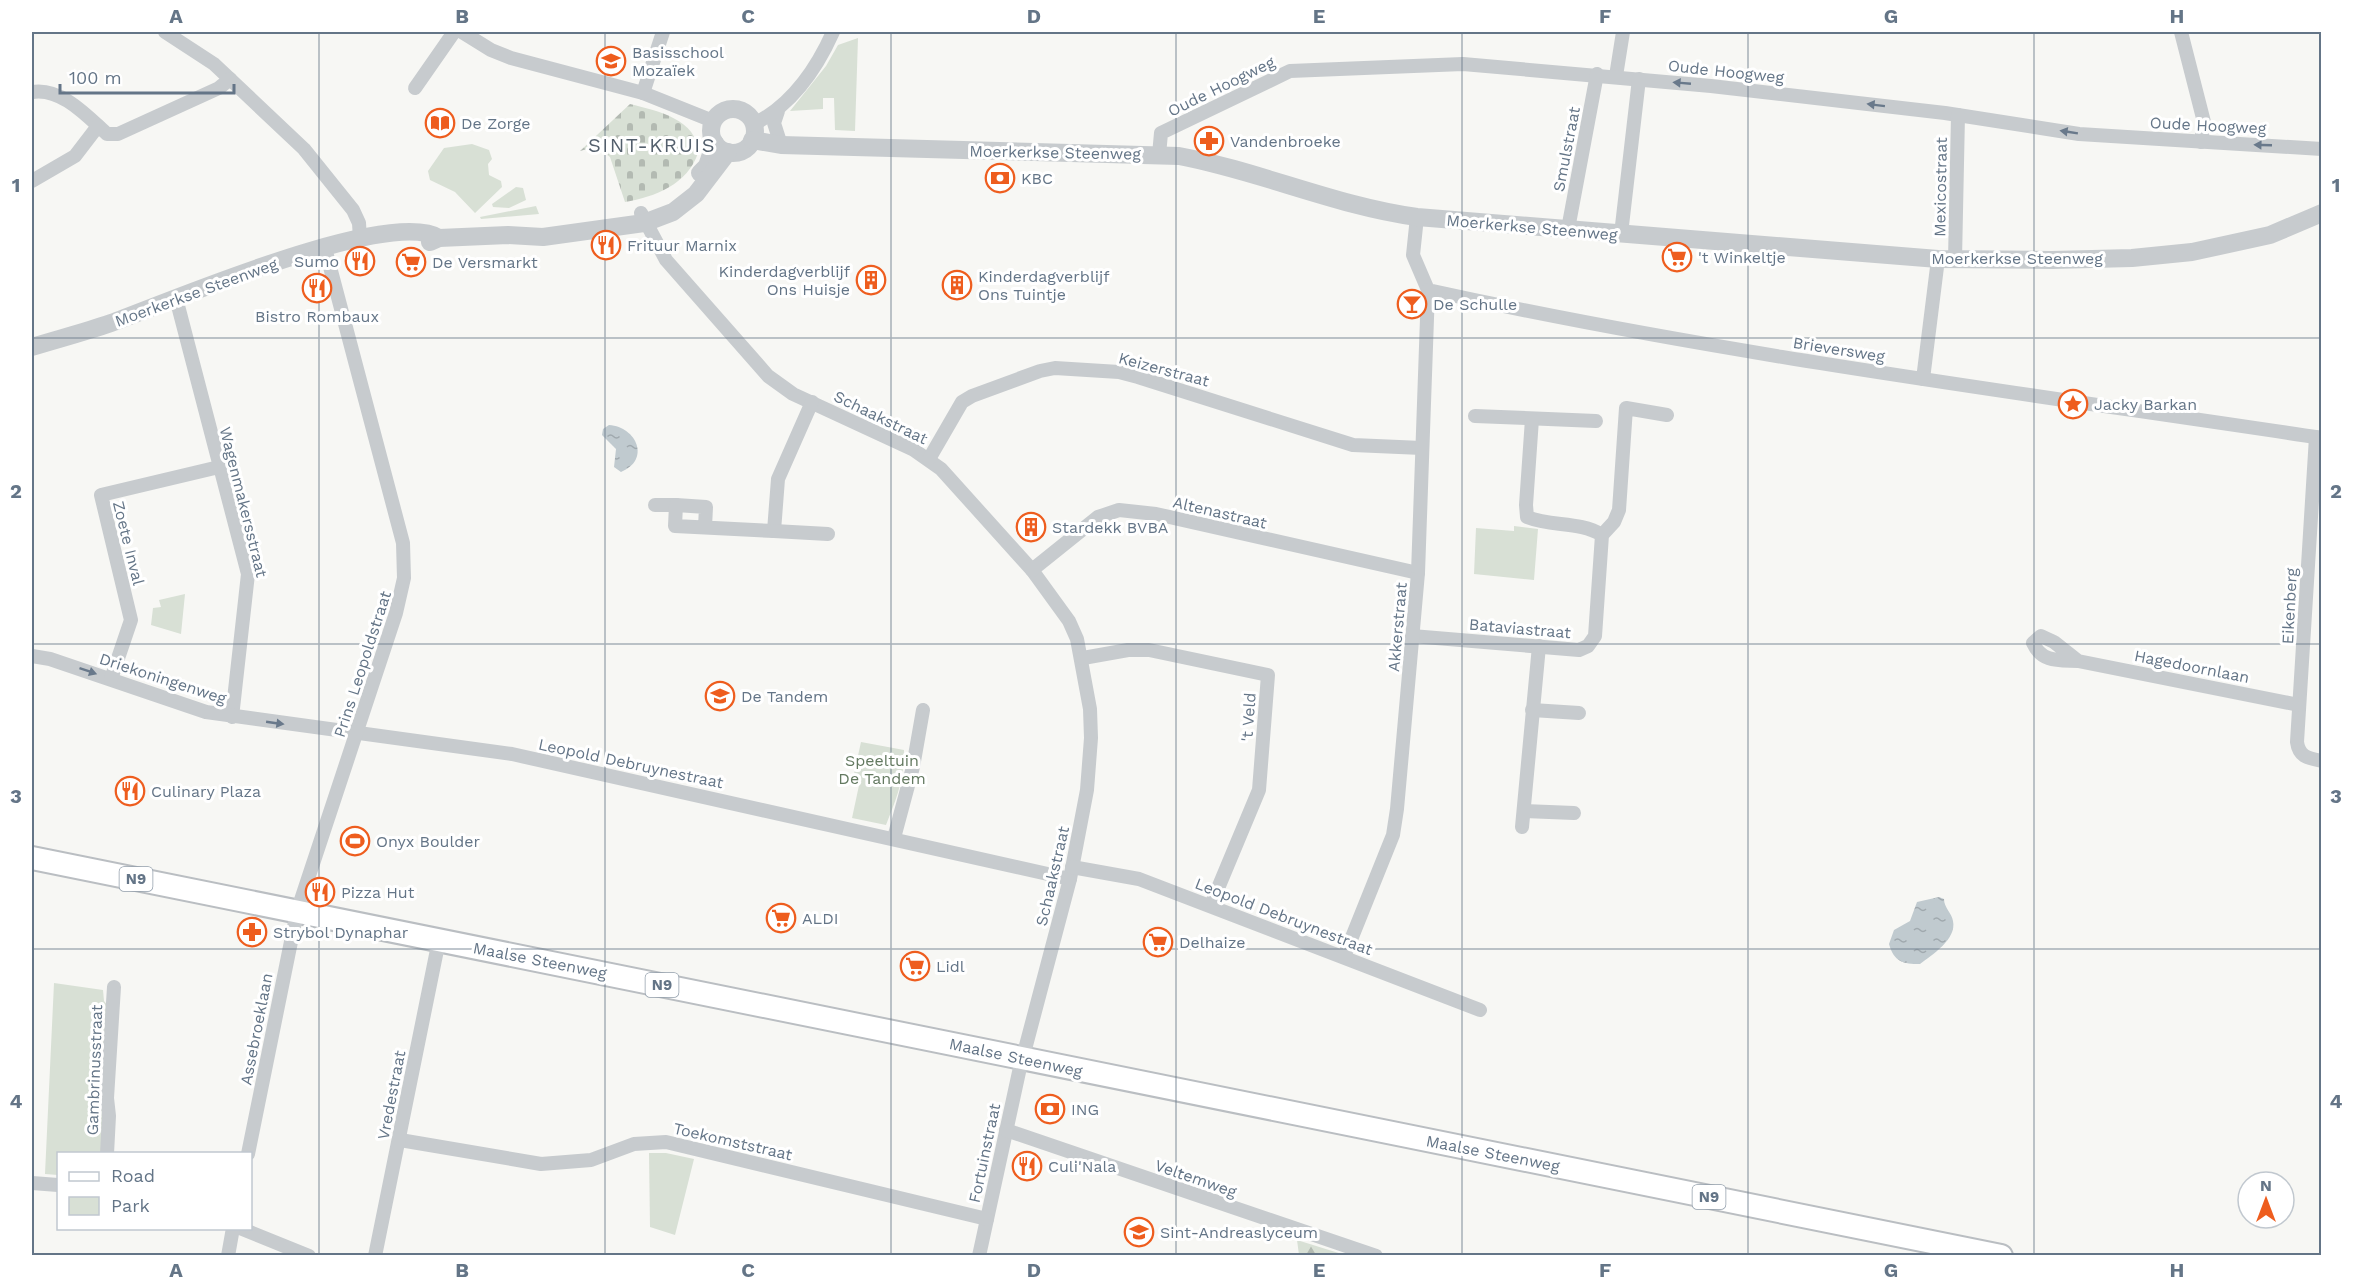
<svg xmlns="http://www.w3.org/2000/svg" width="2353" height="1287" font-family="'Work Sans',sans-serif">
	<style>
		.green { fill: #d8e0d5 }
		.forest { fill: url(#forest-firs) }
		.cemetery { fill: url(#cemetery-stones) }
		.water { fill: url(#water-ripples) }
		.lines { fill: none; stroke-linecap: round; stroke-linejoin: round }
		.primary-casing { stroke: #babec2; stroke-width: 26 }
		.minor { stroke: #c7cbce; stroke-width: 14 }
		.tertiary { stroke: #c7cbce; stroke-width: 18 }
		.primary { stroke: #fff; stroke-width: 22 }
		.oneway { fill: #69798b }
		.grid { fill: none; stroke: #647587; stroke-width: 1.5; stroke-opacity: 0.55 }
		.labels { text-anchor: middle; stroke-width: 6; stroke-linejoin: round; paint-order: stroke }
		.shield { fill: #fff; stroke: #929eab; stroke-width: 1.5 }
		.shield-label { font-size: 15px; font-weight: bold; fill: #647587 }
		.poi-label { font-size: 16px; fill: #647587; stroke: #fff; text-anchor: start }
		.street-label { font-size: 16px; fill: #647587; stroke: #fff }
		.park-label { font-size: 16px; fill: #637960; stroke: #fff }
		.quarter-label { font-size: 20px; letter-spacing: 1.5px; fill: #535f6c; stroke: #fff }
		.neatline { fill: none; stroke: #647587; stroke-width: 2 }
		.grid-label { font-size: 20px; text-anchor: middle; font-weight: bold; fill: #647587 }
	</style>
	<defs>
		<pattern id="forest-firs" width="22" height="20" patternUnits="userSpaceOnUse" patternTransform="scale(1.5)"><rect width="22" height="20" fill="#d8e0d5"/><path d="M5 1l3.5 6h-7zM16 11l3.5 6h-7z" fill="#b3bab2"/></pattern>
		<pattern id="cemetery-stones" width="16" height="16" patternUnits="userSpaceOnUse" patternTransform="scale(1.5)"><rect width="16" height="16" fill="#d8e0d5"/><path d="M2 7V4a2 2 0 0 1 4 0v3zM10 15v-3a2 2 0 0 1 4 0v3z" fill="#b3bab2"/></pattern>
		<pattern id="water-ripples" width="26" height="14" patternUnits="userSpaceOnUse" patternTransform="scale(1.5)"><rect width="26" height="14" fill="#c0cacf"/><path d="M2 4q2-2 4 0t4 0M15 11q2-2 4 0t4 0" fill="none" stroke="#a0a9ae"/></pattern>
	</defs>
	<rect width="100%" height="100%" fill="#f7f7f4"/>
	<g class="green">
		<path d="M858,38L855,131L835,130L834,98H823V109L790,111L826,66L838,45Z"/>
		<path d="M472,144L489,150L492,159L488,164L489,175L501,181L502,187L475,213L455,192L430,180L428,171L444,148Z"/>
		<path d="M516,187L523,188L526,200L509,208L493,207L492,204Z"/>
		<path d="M536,206L539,214L481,219L480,217Z"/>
		<path d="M1514,526L1538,529L1534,580L1474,574L1476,528L1514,531Z"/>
		<path d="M185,594L181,634L151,625L153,608L161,607L159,600Z"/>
		<path d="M861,742L904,750C904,781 897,797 886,825L852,818L861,776L854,774Z"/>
		<path d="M54,983L103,990L104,1001L108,1006L102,1153L58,1154V1175L45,1174Z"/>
		<path d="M649,1153H666L694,1159L675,1235L650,1227Z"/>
	</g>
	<path class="forest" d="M1297,1240L1345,1255H1299Z"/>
	<path class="cemetery" d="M630,104C657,111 698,119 698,153C688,184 655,197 625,202L610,157L606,154L602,145L580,151Z"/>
	<g class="water">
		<path d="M609,425C637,427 651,460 621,472L614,467L616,449L602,435L603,429Z"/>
		<path d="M1939,897L1944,899C1944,908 1952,913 1953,921C1957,939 1932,955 1920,964C1903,964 1894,962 1889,944L1894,930L1910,921L1917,902Z"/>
	</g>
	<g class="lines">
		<g class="primary-casing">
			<path id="primary" d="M32,858L2001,1256"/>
		</g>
		<g class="minor">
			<path d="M165,32L214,64L304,149L353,210L359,223L360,239"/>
			<path d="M462,32L491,50L511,58L643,93L713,121"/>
			<path d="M2181,32L2204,122L2201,142"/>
			<path d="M1616,76L1623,32"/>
			<path d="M415,88L454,32"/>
			<path d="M32,92C61,87 87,116 107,134H118L219,88L230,79"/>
			<path d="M643,93L663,32"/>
			<path d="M778,111L774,123L781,145"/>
			<path d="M754,124C792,105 816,70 833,32"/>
			<path d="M1159,155L1161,133L1290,71L1463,64L1711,86L1945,113L2079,134L2322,149"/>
			<path d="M32,181L75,156L98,126"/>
			<path d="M641,213L666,260L768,376L793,394L914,450L941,469L1032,570L1069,621L1077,639L1090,709L1091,738L1087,790L1070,879L1019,1072L979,1256"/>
			<path d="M1417,217L1413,255L1428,290C1723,355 2023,393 2322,438"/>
			<path d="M1568,229L1597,74"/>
			<path d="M1621,234L1639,79"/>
			<path d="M1955,260L1958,115"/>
			<path d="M176,298L248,574L232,717"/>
			<path d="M1923,379L1938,259"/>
			<path d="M1475,416L1596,421"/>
			<path d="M1532,419L1526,505L1527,517C1552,527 1579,521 1602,535"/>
			<path d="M2316,437L2297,742C2299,757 2308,758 2322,761"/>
			<path d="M929,459L962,402L972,396L1040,371L1055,368L1119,372L1138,377L1353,445L1422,448"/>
			<path d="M655,505H676"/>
			<path d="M705,527L706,507L676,505L675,526L774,531L778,479L812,402"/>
			<path d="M774,531L828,534"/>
			<path d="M1032,570L1098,517L1119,510L1156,514L1418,573"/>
			<path d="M1412,636L1579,650L1588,646L1595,636L1602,535L1614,522L1619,510L1626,408L1667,415"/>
			<path d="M32,656L50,659L206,712L512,754L1070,879"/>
			<path d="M1083,658L1128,650H1149L1268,675L1259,790L1211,905"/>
			<path d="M2078,661C2060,660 2042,663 2033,643L2041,636L2054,642L2078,661L2299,705"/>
			<path d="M111,679L131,620L101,495L219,467"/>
			<path d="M1532,710L1579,713"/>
			<path d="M1524,811L1574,813"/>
			<path d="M1522,827L1539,646"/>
			<path d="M894,838L913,767L923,710"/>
			<path d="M1072,867L1139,879L1480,1010"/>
			<path d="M1344,957L1393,835L1397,809L1418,573L1428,290"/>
			<path d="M1006,1130L1376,1256"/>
			<path d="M400,1140L541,1164L591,1160L634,1144L666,1142L987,1219"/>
			<path d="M107,1154L109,1116L107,1098L114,987"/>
			<path d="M248,1154L297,912L396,613L404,578L403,543L325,248"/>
			<path d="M32,1183L58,1185"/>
			<path d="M240,1228L309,1256"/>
			<path d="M228,1256L233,1228"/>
			<path d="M375,1256L439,940"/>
		</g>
		<g class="tertiary">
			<circle cx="733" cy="131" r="22"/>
			<path d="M752,140L781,145L1179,156C1259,171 1336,206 1417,217L1938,259L2052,260L2132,258L2192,252L2270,235L2322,213"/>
			<path d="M700,173L707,166L715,143"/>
			<path d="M430,242L439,238L508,235L543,237L644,223L673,212L696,194L728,152"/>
			<path d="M32,347C58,339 85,332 111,323C169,302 390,207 439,238"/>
		</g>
		<use href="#primary" class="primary"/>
	</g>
	<defs><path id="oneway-solid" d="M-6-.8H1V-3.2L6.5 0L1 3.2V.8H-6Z" transform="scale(1.5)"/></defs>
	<g class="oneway">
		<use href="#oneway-solid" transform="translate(1682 83) rotate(-175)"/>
		<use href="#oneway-solid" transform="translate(1876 105) rotate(-173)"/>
		<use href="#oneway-solid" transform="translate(2069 132) rotate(-171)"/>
		<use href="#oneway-solid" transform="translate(2263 145) rotate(-178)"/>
		<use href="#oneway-solid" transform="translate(88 671) rotate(19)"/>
		<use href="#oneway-solid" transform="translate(275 723) rotate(8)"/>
	</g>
	<path class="grid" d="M319,32V1256M605,32V1256M891,32V1256M1176,32V1256M1462,32V1256M1748,32V1256M2034,32V1256M32,338H2322M32,644H2322M32,949H2322"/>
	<defs>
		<g id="school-ring" transform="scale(1.5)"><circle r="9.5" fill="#fff" stroke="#ee5d1e" stroke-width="1.5"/><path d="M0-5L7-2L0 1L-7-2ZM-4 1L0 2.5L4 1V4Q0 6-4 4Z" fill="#ee5d1e"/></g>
		<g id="library-ring" transform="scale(1.5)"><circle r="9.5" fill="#fff" stroke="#ee5d1e" stroke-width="1.5"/><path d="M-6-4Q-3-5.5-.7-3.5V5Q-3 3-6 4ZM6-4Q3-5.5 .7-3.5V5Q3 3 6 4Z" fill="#ee5d1e"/></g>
		<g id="pharmacy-ring" transform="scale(1.5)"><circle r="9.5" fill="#fff" stroke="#ee5d1e" stroke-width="1.5"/><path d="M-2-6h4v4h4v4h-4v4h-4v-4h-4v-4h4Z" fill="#ee5d1e"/></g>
		<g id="bank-ring" transform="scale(1.5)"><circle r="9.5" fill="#fff" stroke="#ee5d1e" stroke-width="1.5"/><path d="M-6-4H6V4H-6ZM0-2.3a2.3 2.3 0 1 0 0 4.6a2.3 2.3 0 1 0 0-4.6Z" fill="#ee5d1e"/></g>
		<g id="restaurant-ring" transform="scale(1.5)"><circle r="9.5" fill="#fff" stroke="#ee5d1e" stroke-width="1.5"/><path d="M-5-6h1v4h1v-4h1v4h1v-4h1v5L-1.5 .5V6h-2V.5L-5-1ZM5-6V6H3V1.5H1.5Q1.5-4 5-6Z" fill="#ee5d1e"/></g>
		<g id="supermarket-ring" transform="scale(1.5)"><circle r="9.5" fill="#fff" stroke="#ee5d1e" stroke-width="1.5"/><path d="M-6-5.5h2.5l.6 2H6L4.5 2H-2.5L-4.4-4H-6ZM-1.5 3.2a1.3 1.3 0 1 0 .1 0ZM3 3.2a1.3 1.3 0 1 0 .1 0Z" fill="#ee5d1e"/></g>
		<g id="building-ring" transform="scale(1.5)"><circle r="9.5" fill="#fff" stroke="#ee5d1e" stroke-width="1.5"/><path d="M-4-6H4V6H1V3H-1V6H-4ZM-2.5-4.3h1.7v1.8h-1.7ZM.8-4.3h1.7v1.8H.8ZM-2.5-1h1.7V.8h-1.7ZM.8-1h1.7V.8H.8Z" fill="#ee5d1e"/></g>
		<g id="bar-ring" transform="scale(1.5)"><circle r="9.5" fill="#fff" stroke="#ee5d1e" stroke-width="1.5"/><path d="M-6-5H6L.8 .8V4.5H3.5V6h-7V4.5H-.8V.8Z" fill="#ee5d1e"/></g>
		<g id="sight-ring" transform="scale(1.5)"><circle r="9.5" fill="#fff" stroke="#ee5d1e" stroke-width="1.5"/><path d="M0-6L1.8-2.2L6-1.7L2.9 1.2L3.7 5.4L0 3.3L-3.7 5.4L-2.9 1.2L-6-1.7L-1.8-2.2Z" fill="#ee5d1e"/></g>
		<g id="stadium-ring" transform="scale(1.5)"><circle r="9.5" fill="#fff" stroke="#ee5d1e" stroke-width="1.5"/><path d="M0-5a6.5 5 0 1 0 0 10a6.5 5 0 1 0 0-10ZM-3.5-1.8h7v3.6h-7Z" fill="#ee5d1e"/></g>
	</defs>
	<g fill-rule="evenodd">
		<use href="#school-ring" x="611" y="61"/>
		<use href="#library-ring" x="440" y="123"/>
		<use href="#pharmacy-ring" x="1209" y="141"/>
		<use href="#bank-ring" x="1000" y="178"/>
		<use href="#restaurant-ring" x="606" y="245"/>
		<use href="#supermarket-ring" x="1677" y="257"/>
		<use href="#restaurant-ring" x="360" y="261"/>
		<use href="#supermarket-ring" x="411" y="262"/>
		<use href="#building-ring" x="871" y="280"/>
		<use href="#building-ring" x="957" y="285"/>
		<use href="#restaurant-ring" x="317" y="288"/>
		<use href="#bar-ring" x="1412" y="304"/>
		<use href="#sight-ring" x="2073" y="404"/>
		<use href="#building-ring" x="1031" y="527"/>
		<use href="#school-ring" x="720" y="696"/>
		<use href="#restaurant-ring" x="130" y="791"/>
		<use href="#stadium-ring" x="355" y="841"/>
		<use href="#restaurant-ring" x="320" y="892"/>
		<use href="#supermarket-ring" x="781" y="918"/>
		<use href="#pharmacy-ring" x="252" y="932"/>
		<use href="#supermarket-ring" x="1158" y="942"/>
		<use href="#supermarket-ring" x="915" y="966"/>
		<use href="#bank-ring" x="1050" y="1109"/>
		<use href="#restaurant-ring" x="1027" y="1166"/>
		<use href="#school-ring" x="1139" y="1232"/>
	</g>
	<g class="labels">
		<g class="shield">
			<rect x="119.5" y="867" width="33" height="24" rx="4.5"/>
			<rect x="645.5" y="973" width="33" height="24" rx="4.5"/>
			<rect x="1692.5" y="1185" width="33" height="24" rx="4.5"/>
		</g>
		<g class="shield-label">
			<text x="136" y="884">N9</text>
			<text x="662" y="990">N9</text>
			<text x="1709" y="1202">N9</text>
		</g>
		<g class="poi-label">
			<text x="632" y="58">Basisschool<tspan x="632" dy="18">Mozaïek</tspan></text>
			<text x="461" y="129">De Zorge</text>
			<text x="1230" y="147">Vandenbroeke</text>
			<text x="1021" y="184">KBC</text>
			<text x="627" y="251">Frituur Marnix</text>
			<text x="1698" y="263">'t Winkeltje</text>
			<text x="339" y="267" text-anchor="end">Sumo</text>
			<text x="432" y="268">De Versmarkt</text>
			<text x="850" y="277" text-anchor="end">Kinderdagverblijf<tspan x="850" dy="18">Ons Huisje</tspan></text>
			<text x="978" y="282">Kinderdagverblijf<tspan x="978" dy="18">Ons Tuintje</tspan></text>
			<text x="1433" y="310">De Schulle</text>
			<text x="317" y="322" text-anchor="middle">Bistro Rombaux</text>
			<text x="2094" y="410">Jacky Barkan</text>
			<text x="1052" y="533">Stardekk BVBA</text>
			<text x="741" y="702">De Tandem</text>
			<text x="151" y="797">Culinary Plaza</text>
			<text x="376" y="847">Onyx Boulder</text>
			<text x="341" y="898">Pizza Hut</text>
			<text x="802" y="924">ALDI</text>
			<text x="273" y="938">Strybol Dynaphar</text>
			<text x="1179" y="948">Delhaize</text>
			<text x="936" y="972">Lidl</text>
			<text x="1071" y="1115">ING</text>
			<text x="1048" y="1172">Culi'Nala</text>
			<text x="1160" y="1238">Sint-Andreaslyceum</text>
		</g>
		<g class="street-label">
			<text transform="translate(1726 71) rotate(6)" y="6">Oude Hoogweg</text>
			<text transform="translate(1221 86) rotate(-26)" y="6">Oude Hoogweg</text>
			<text transform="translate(2208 125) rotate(3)" y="6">Oude Hoogweg</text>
			<text transform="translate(1566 149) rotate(-79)" y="6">Smulstraat</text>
			<text transform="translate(1055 152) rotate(1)" y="6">Moerkerkse Steenweg</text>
			<text transform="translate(1940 187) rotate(-89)" y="6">Mexicostraat</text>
			<text transform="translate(1532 227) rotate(5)" y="6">Moerkerkse Steenweg</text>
			<text x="2017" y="264">Moerkerkse Steenweg</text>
			<text transform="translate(196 292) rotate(-20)" y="6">Moerkerkse Steenweg</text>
			<text transform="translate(1839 349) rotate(9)" y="6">Brieversweg</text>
			<text transform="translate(1164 369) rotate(15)" y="6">Keizerstraat</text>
			<text transform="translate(881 417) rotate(26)" y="6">Schaakstraat</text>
			<text transform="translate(244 502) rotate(76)" y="6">Wagenmakersstraat</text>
			<text transform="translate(1220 512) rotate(13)" y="6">Altenastraat</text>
			<text transform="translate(129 543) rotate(76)" y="6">Zoete Inval</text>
			<text transform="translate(2289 606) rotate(-87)" y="6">Eikenberg</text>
			<text transform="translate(1397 627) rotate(-85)" y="6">Akkerstraat</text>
			<text transform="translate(1520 628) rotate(5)" y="6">Bataviastraat</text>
			<text transform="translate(362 664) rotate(-72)" y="6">Prins Leopoldstraat</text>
			<text transform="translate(2192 666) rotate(11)" y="6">Hagedoornlaan</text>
			<text transform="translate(163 678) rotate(18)" y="6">Driekoningenweg</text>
			<text transform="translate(1248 717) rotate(-86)" y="6">'t Veld</text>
			<text transform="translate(631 763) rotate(12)" y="6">Leopold Debruynestraat</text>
			<text transform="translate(1052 876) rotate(-77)" y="6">Schaakstraat</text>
			<text transform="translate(1284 916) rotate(21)" y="6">Leopold Debruynestraat</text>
			<text transform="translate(540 960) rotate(11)" y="6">Maalse Steenweg</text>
			<text transform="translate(256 1029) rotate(-79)" y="6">Assebroeklaan</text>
			<text transform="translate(1016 1057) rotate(12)" y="6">Maalse Steenweg</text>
			<text transform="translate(94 1070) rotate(-88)" y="6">Gambrinusstraat</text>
			<text transform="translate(391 1095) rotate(-79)" y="6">Vredestraat</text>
			<text transform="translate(733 1141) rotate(13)" y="6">Toekomststraat</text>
			<text transform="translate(984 1153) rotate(-78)" y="6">Fortuinstraat</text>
			<text transform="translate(1493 1153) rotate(11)" y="6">Maalse Steenweg</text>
			<text transform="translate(1196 1178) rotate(19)" y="6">Veltemweg</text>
		</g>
		<g class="park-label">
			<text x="882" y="766">Speeltuin<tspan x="882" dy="18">De Tandem</tspan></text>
		</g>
		<g class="quarter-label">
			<text x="652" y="152">SINT-KRUIS</text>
		</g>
	</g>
	<rect width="2353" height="1287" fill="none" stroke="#ffffff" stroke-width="66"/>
	<rect x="57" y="1152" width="195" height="78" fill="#ffffff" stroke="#c1c8cf" stroke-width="1.5"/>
	<rect x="69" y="1172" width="30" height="9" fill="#ffffff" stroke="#c1c8cf" stroke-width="1.5"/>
	<text x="111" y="1182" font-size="18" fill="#647587">Road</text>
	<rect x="69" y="1197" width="30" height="18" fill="#d8e0d5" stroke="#c1c8cf" stroke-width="1.5"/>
	<text x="111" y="1212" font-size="18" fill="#647587">Park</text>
	<g transform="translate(2266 1200)"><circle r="28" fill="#ffffff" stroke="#c1c8cf" stroke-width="1.5"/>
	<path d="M0-4.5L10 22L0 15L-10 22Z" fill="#ee5d1e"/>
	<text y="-9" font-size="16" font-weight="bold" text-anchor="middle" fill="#647587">N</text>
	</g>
	<path d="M60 84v9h174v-9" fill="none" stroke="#647587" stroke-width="3"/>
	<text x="69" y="84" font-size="18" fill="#647587" stroke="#ffffff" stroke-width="4.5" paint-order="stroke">100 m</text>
	<rect x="33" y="33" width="2287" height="1221" class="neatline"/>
	<g class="grid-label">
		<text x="176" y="23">A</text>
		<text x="462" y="23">B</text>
		<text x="748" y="23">C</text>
		<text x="1034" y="23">D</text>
		<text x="1319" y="23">E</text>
		<text x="1605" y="23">F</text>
		<text x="1891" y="23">G</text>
		<text x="2177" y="23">H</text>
		<text x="16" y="192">1</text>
		<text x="2336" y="192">1</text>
		<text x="16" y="498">2</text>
		<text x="2336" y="498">2</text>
		<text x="16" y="803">3</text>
		<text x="2336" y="803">3</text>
		<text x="16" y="1108">4</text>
		<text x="2336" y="1108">4</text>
		<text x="176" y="1277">A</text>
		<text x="462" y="1277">B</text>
		<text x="748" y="1277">C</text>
		<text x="1034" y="1277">D</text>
		<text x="1319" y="1277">E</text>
		<text x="1605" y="1277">F</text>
		<text x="1891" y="1277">G</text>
		<text x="2177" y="1277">H</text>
	</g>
</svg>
